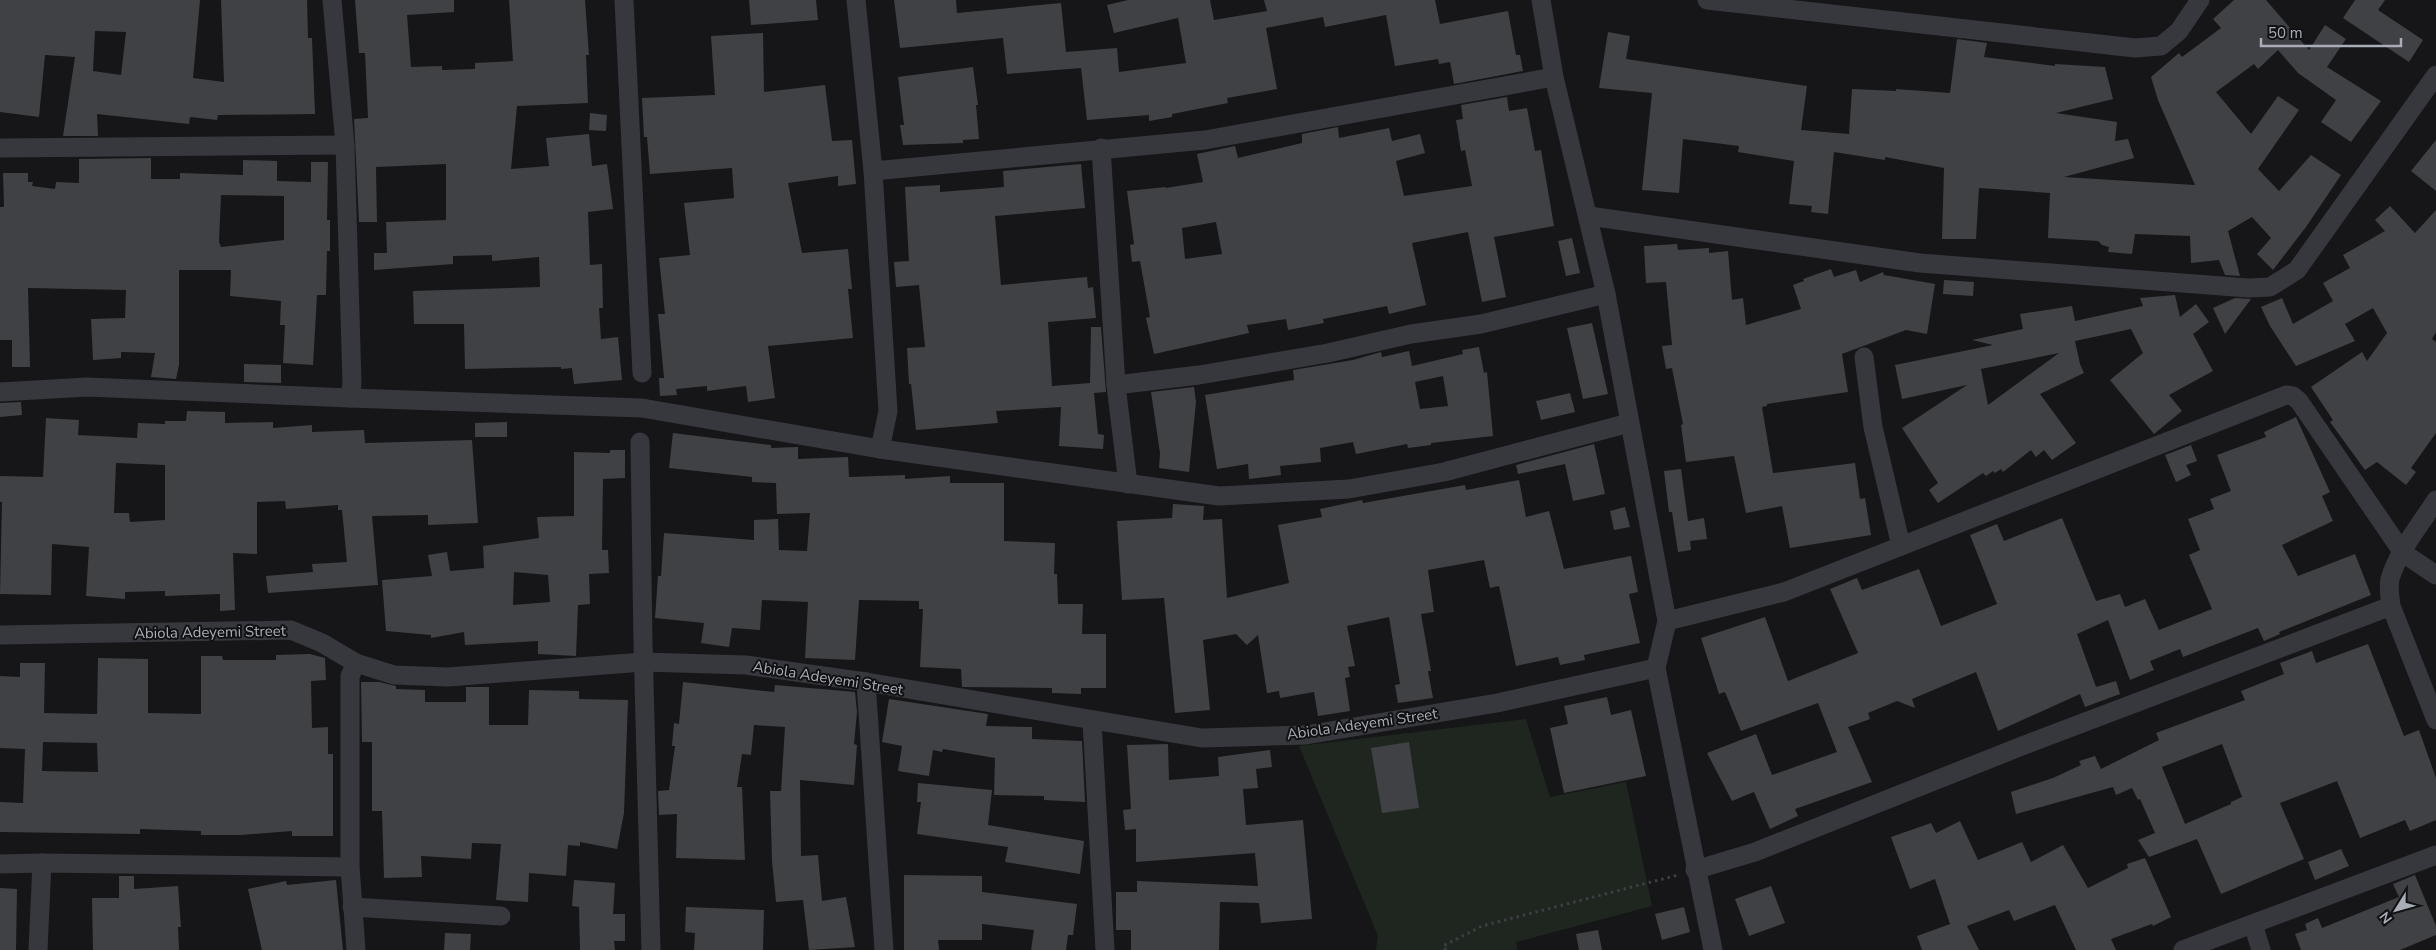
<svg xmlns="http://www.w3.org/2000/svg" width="2436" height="950" font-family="'Nunito Sans',sans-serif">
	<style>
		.green { fill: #1e261f }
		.building { fill: #404145; fill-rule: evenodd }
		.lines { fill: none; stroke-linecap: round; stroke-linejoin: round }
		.path { stroke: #3d3f44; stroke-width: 3; stroke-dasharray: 2.5 4; stroke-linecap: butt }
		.minor { stroke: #37383d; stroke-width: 19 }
		.labels { text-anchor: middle; stroke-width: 4; stroke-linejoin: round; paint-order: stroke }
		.street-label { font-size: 15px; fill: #a8adb8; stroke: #111113 }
	</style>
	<rect width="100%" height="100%" fill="#161618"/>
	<path class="green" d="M1526,719L1550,797L1626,782L1652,906L1516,942L1517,950H1376L1378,936L1299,746Z"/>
	<g class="building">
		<path d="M0,0H200L193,78L224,82L221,0H307L308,38H312L315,114L218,115L217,120L190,117L189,124L97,114L98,136H63L75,57L45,55L39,117L0,112ZM95,31L126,32L121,75L93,71Z"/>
		<path d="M355,0H454V12L407,15L411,67L442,66V70L475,69V63L513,61L509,0H585L589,55H586L588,103L517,106L511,169L549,166L546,138L589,134L592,166L607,164L613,209L588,212L590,265L602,264L603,308H599L601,339L618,337L622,380L574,384L572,368L561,369V367L465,369L464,324H414L413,291L540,287L539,257L492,261V255L453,256V264L374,270V253H387L386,222L446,220V164L376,167L377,222H359L354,119L368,118L365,53H359Z"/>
		<path d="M749,0H816L818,20L751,25Z"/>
		<path d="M894,0H956L957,13L1061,3L1066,52L1117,48L1119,72L1186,63L1178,18L1114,33L1107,5L1128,0H1210L1214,20L1267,11L1264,0H1435L1440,24L1508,11L1516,55H1520L1523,71L1454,84L1450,62L1439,64L1438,59L1395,66L1386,15L1325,27L1323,17L1266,28L1277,89L1227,98L1228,103L1172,114V117L1149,121V115L1087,120L1081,68L1007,74L1003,38L900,48Z"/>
		<path d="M2234,0H2266L2309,50L2325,25L2346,39L2327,67L2381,101L2351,142L2321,122L2336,100L2298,73L2278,50L2258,69L2254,64L2216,92L2251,134L2278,96L2299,110L2258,169L2279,191L2311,155L2341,175L2306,227L2273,270L2257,254L2271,238L2252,217L2228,231L2240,276L2225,275L2219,260L2191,263L2190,236L2135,234L2132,254L2108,252L2109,247L2102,245L2098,241L2048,238L2050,193L1979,188L1976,239H1942L1944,168L1885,157V160L1834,152L1828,214L1811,212L1812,206L1789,204L1794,161L1738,152L1739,146L1683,139L1679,193L1642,190L1652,93L1599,88L1608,32L1630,36L1626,59L1807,86L1801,130L1849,134L1852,89L1896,91V89L1950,93L1957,39L1987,43L1984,57L2055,66V64L2105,67L2113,99L2056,113L2117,122L2115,141L2128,139L2134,158L2064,177L2195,185L2158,100L2151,77L2179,53L2182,57L2221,28L2213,19Z"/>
		<path d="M2355,0H2385L2378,10L2423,40L2409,62L2343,18Z"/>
		<path d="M763,33L764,92L825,85L832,141L852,140L856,184L838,186V176L788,183L802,253L848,249L852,289H848L853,338L768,346L775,398L748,402L746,386L707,391V386L676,389L677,395L660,396L659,378H664L658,314H665L659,258L690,255L684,203L734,198L732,168L650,174L647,137H644L642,98L715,95L711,36Z"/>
		<path d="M973,67L978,105H976L979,139L963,140V143L903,145L900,125H904L898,77Z"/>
		<path d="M1507,97L1509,111L1527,108L1535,151L1541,150L1554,226L1494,237L1506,297L1482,302L1468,232L1412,243L1426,305L1389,314L1387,306L1323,319L1324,323L1288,330L1286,319L1247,325L1249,333L1154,354L1146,318L1150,317L1140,261L1132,262L1130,245L1134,244L1127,191L1166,187V188L1203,182L1197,154L1235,146L1238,158L1302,143V134L1338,127L1339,138L1389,128L1392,141L1420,134L1425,153L1396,161L1404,196L1472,186L1465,150L1461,151L1456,120L1463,119L1461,105ZM1216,222L1222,254L1185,259L1182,228Z"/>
		<path d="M590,113L607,115L606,131L589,130Z"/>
		<path d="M2436,140V191L2411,171Z"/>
		<path d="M151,158V179H180V173L243,175V160L277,161V181L311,182V162H328L327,220H330V251H327L326,295H317L313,365L283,363L285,325H280L281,301L230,296L231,270H179V365L176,379L151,377L155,353L121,352V358L93,360L91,319L125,318L126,290L28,288L30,367H12V340H0V207H4L3,173H28V182H33L32,186L55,189L56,182L79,183V159ZM221,195L284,196V240L221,247L219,242Z"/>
		<path d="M1081,164L1085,208L995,216L1001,285L1087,277L1088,288L1093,287L1096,318L1048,322L1052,386L1090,383L1091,327H1101L1106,392L1094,393L1098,434L1104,435L1103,449L1059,446L1061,407L996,411L998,423L916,430L911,384H909L907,348L925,347L919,285L896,287L894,262L909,261L905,187L940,185V192L1004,187L1003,171Z"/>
		<path d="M2390,206L2415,233L2436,210V332L2432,339L2436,342V433L2411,468L2416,472L2406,485L2377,462L2365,470L2330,422L2333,420L2311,387L2362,352L2367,361L2387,333L2373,308L2345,324L2355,341L2296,366L2270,326L2261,307L2282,298L2293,324L2333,301L2323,283L2350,268L2343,255L2385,231L2375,220Z"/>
		<path d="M1572,238L1580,273L1566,276L1558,241Z"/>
		<path d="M1677,244L1678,250L1709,248V253L1728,251L1732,300L1743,298L1746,325L1801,309L1793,285L1804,281L1803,279L1831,269L1834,277L1856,270L1860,282L1883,272L1884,275L1935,284L1927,334L1906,330L1842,354L1848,392L1767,404V406L1762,407L1773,473L1855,463L1860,499L1865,498L1871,535L1790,548L1782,506L1746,513L1734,456L1686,462L1681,425L1683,424L1672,368L1666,369L1662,346L1672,345L1666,282L1646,283L1644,246Z"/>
		<path d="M1944,280L1974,282L1973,296L1943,294Z"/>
		<path d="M2175,295L2180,317L2196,304L2209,322L2193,334L2213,371L2169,395L2182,411L2154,434L2110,380L2143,353L2131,329L2075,341L2080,364L2084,373L2040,394L2076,443L2052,460L2044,450L2036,457L2031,450L2003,472L2001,469L1995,473L1993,471L1986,476L1983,473L1938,503L1929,490L1938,483L1902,428L1967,385L1902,399L1895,365L1993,345L1972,340L2023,329L2020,314L2072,306L2075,321L2143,306L2140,298ZM2059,353L1988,405L1981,369Z"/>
		<path d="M2235,298L2251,299L2225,334L2213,308Z"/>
		<path d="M1592,323L1608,394L1583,399L1567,328Z"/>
		<path d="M1479,347L1484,373L1487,372L1493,436L1431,443V445L1408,448L1407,444L1356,454L1353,442L1320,448L1321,462L1280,466L1281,475L1249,479L1248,464L1217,469L1205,395L1294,380L1293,370L1353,360L1381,352L1382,357L1409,351L1412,366L1463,354L1462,350ZM1443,376L1448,406L1420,409L1415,382Z"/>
		<path d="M244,364L281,365V383L244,382Z"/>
		<path d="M1194,387L1196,402L1189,472L1159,468L1160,453L1151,392Z"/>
		<path d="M1570,393L1575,412L1541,420L1536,401Z"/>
		<path d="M21,402L22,415L0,417V403Z"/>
		<path d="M187,411L225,412V423L273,422V428L312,425V432L364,430L365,443L472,440L478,523L428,525V515L372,516L378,585L268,593L266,576L313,572L312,564L347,562L342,510H338V505L286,509L285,501L257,502V554L233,553L235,610L220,611V594L165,596V591L125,592V599L86,596L89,547L52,544L51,595L0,594L2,502H0V476L43,477L46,418L79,420L78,435L137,438L138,423L165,424V421H186ZM116,463L165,465V520L130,522L129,513H114Z"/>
		<path d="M2296,417L2330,492L2322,496L2333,521L2282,545L2298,576L2355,554L2371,595L2279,632L2280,634L2264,641L2258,628L2183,657L2180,649L2150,661L2154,670L2130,680L2108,620L2077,634L2096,687L2116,681L2120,694L2085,707L2080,694L1998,731L1976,672L1912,699L1915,708L1897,701L1868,713L1870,719L1848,727L1872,782L1795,809L1798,816L1770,829L1754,792L1732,801L1707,753L1756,734L1772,775L1837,752L1818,703L1741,731L1725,692L1719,694L1701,638L1765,617L1788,681L1858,653L1830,589L1857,578L1862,590L1919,569L1941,626L1997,604L1970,535L1997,524L2004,541L2062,518L2096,601L2120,594L2125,607L2145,599L2159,630L2212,609L2189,555L2200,550L2188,519L2214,509L2210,499L2231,491L2217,455L2266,437L2264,432Z"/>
		<path d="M507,422V437H475V423Z"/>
		<path d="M673,433L771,445V448L798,447V459L848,457L849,477L905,475V479L950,476V483H1004V541L1055,543L1054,574H1057L1058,604H1083L1082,634H1106V688H1081V694L1052,693V688L962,687L961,669L920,667L923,609H919V601L859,600L855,660L805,658L808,602L762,600L760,630L732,628L729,647L701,643L704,623L655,618L658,576H661L664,533L754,540V520L778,519L779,550L807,551L810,513L777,514L776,483L752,482V477L669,468Z"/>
		<path d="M1594,444L1605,494L1573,501L1565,464L1518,474L1516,465Z"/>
		<path d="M2191,445L2197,461L2186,465L2191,475L2176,482L2165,455Z"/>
		<path d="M610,450H625V478L603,479L602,550H608L609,573L589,574L590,604L578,605L576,656L538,654V641L465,645L464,632L431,638V635L386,631L382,580L432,576L428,555L447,552L450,571L484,568L483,546L539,538L537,517L574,516V452L610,453ZM514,572L548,575L550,602L513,605Z"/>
		<path d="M1681,469L1688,521L1704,518L1707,539L1690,541L1691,550L1678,552L1672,512H1669L1664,471Z"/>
		<path d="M1519,480L1526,517L1549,511L1564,569L1631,556L1638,592L1629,594L1640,643L1584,655L1585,660L1560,665L1558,657L1516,666L1499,586L1490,588L1484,560L1428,570L1434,612L1421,614L1431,671H1428L1433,698L1398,703L1395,685L1400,684L1389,617L1347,626L1355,666L1348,667L1350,677L1345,678L1350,711L1318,716L1314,692L1280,698L1279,691L1267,693L1258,635L1247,645L1236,634L1203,640L1210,710L1175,713L1164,598L1122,600L1117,521L1172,518L1173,504L1204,506L1203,520L1222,519L1227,598L1289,583L1278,525L1322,517L1320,509L1362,500L1363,503L1465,485L1466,490Z"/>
		<path d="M1625,507L1630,527L1614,530L1610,511Z"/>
		<path d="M2368,644L2404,736L2419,730L2436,778V820L2410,831L2405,820L2360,838L2337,781L2280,803L2304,859L2221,894L2197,839L2149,857L2138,840L2155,833L2140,799L2138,800L2132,788L2116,795L2113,787L2016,814L2011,792L2053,778L2081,765L2079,761L2095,756L2101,769L2159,740L2156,733L2245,700L2241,691L2284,674L2280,663L2312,651L2316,663ZM2222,744L2242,797L2231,802V804L2185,824L2162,767Z"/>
		<path d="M310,654L325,658L326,680L311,681L312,728L328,727V754H333V836H292V831L241,835H201V831L140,829V834L0,832V802L23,803L25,749L0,748V676L20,677V663H45L44,713L97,714L98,658L148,659V713L201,714V656H222L223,660H276V655ZM43,742L97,743L98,772L42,771Z"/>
		<path d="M361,682H379L396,686V689L425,690V702H466V687H489V725H528L529,690L579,691V699L628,700L624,813L617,849L580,842V846L568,845L566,876L529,873L528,902L496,900L501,844L472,843L471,859L421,856L422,877L384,878L382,811H372V742H362Z"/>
		<path d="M683,682L774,692L775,685L855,692L857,712L854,744L857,745L854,785L800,780L801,856L818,855L822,901L846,897L855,947L809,950L803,900L776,902L772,861L770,791H781L785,727L754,725L751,755L742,754L737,787H742L745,860L676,858L677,814L659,815L658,791L669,790L675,746H672L674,723L679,724Z"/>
		<path d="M1607,697L1611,715L1631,710L1646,776L1564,793L1550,728L1568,724L1564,706Z"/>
		<path d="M889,699L988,714L986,726L1032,727V739L1082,741L1085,802L1044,800V796L994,795L995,758L943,749L942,752L933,750L929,776L898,771L902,746L882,742Z"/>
		<path d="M1409,742L1419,808L1382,813L1371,748Z"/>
		<path d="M1168,744L1169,780L1219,776L1218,757L1270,750L1272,767L1256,769L1258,788L1243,789L1246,825L1303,820L1312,919L1261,923L1259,903L1220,902L1219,950H1131V930H1116V892H1137V881L1258,886L1255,853L1136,862V829L1125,830L1123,810L1131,809L1127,745Z"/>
		<path d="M918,783L992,790L988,825L1084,841L1080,874L1005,862L1008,847L917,834L921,802H917Z"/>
		<path d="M1960,821L1978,860L2022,842L2031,862L2063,845L2088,888L2128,868L2127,864L2145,858L2171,917L2153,926L2152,924L2111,939L2116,950H2076L2055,905L2014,921L2009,910L1967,926L1979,950H1922L1917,936L1950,924L1935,879L1910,889L1891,837L1931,823L1936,833Z"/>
		<path d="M2341,849L2349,866L2315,880L2308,862Z"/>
		<path d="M904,875L982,876V892L1077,904L1073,935H1068L1066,950H1031L1034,930L982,924V940H938L939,950H904Z"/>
		<path d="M2415,875L2436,926V935L2400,950H2301L2295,934L2307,930L2305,924L2318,918L2322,928L2399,897L2393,884Z"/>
		<path d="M119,876H134V889L178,886L181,927H178L179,950H93L92,898H119Z"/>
		<path d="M336,880L343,950H262L248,889L286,881L287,885Z"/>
		<path d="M574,880L615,883L613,914H625V941H614L615,950H580L579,907L572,906Z"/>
		<path d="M1771,886L1785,923L1749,936L1735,899Z"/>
		<path d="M0,888L17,889L16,950H0Z"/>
		<path d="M686,907L764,910L763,950H694L695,933L685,932Z"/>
		<path d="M1684,907L1690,932L1662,940L1655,914Z"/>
		<path d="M1598,930L1602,950H1579L1576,934Z"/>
		<path d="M445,933L471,934L470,950H444Z"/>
	</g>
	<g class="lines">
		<path class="path" d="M1446,950L1443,946L1482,926L1678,875"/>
		<g class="minor">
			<path d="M332,0L345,145L352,383L350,398"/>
			<path d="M624,0L642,373"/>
			<path d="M856,0L873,171L888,411L880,449"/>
			<path d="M1541,0L1554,77L1606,294L1667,621L1656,668L1713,950"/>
			<path d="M1707,0L2135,48L2161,46L2179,31L2200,0"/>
			<path d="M0,148L345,145"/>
			<path d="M1101,148L1116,385L1128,484"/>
			<path d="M873,171L1205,140L1554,77"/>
			<path d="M1589,216L1920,263L2248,288L2270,287L2297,270L2436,75"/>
			<path d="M1864,357L1873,427L1901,546"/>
			<path d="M1116,385L1199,375L1328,353L1411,334L1481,324L1606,294"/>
			<path d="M0,392L87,387L350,398L642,408L880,449L1219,496L1349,489L1444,472L1629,423"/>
			<path d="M640,442L643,643L651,950"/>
			<path d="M2436,500C2421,524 2398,551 2390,579C2388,588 2390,597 2391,606L2436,720"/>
			<path d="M1667,621L1784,592L2286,395L2293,396L2299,401L2403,553L2436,575"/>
			<path d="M0,635L291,630L322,643L356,663L394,675L448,677L643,662L746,665L866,682L1202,738L1306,735L1497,703L1656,668"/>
			<path d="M866,682L884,950"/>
			<path d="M1092,721L1105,950"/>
			<path d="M0,864L42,863L350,867"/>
			<path d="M1695,870L1755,852L2022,746L2391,606"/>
			<path d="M352,907L501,916"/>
			<path d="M2253,924L2261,950"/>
			<path d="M38,950L42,863"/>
			<path d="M356,950L350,867V676L356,663"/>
			<path d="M2183,950L2436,855"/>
		</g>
	</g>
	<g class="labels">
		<g class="street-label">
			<text transform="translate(210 632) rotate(-1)" y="5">Abiola Adeyemi Street</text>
			<text transform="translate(828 678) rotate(9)" y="5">Abiola Adeyemi Street</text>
			<text transform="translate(1362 724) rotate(-8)" y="5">Abiola Adeyemi Street</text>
		</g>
	</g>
	<g transform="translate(2396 910) rotate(233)" stroke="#111113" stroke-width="4" paint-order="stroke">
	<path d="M0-4L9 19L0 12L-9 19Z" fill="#a8adb8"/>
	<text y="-8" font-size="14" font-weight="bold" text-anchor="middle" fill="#a8adb8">N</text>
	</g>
	<path d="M2261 38v8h140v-8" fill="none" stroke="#a8adb8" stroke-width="2.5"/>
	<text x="2268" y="38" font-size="15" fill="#a8adb8" stroke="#111113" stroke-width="4" paint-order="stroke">50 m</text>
</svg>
